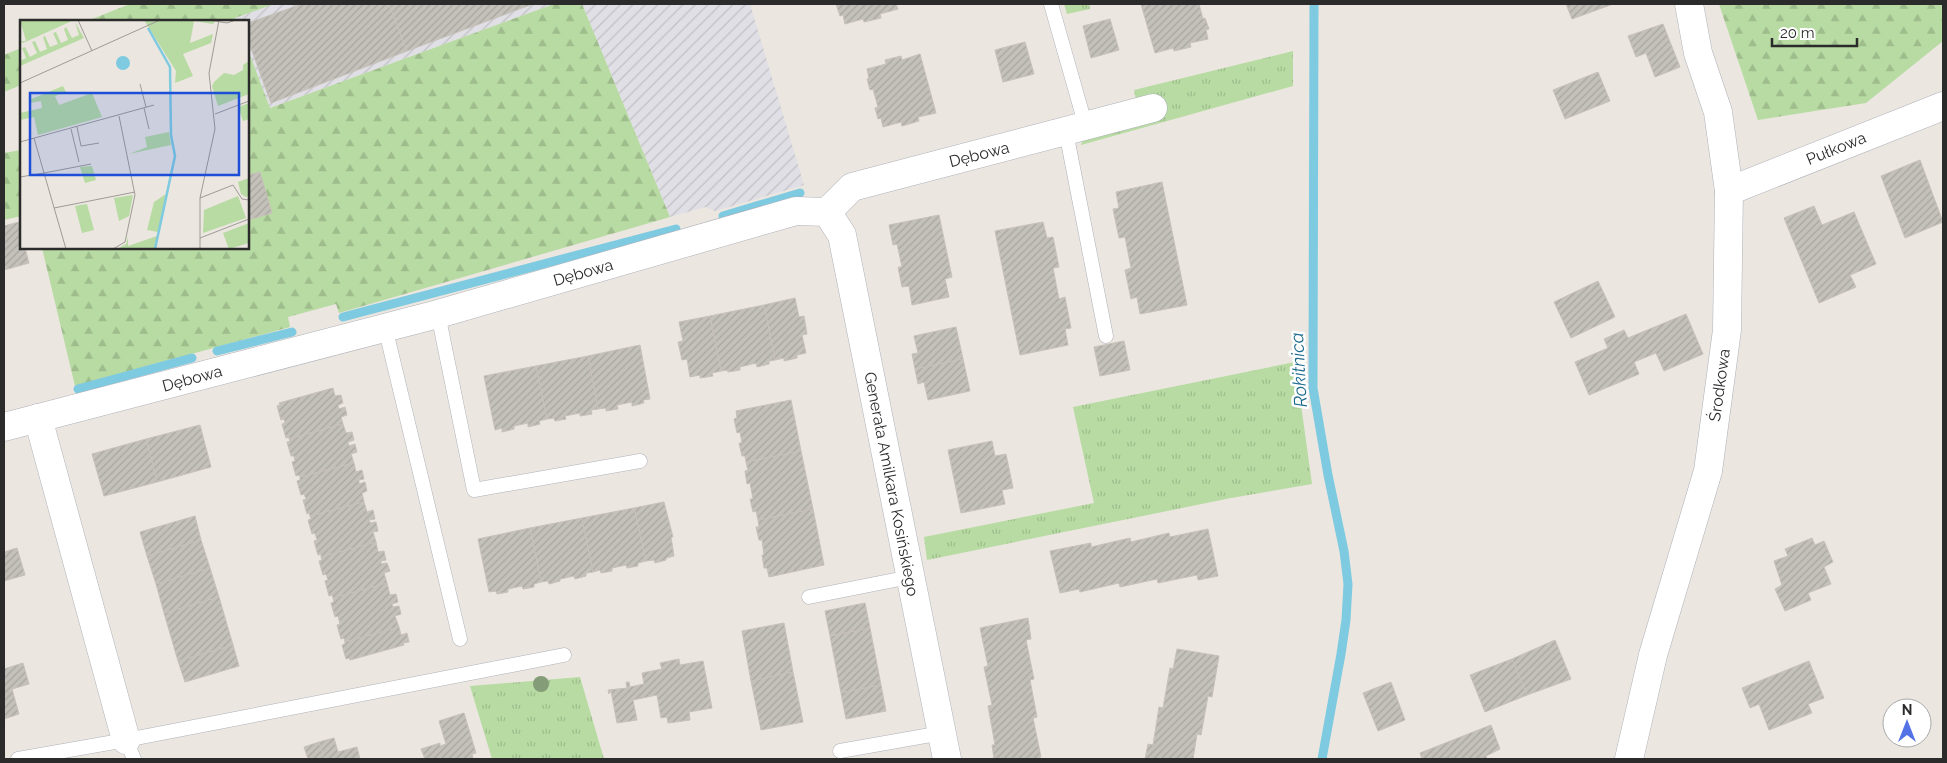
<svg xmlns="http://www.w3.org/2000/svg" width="1947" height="763" font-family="Raleway,sans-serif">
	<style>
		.industrial { fill: url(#industrial-furrows) }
		.grass { fill: url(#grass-tufts) }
		.forest { fill: url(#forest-firs) }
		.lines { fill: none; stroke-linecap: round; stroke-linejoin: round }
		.stream { stroke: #7ecae1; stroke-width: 9 }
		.building { fill: url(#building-hatch); stroke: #c7c1b9 }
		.service-casing { stroke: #afb1ba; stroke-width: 15 }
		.minor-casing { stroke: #afb1ba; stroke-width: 29 }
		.service { stroke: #fff; stroke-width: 14 }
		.minor { stroke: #fff; stroke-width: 28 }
		.tree { fill: #859c78 }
		.labels { text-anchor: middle; stroke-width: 5; stroke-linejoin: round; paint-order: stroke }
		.street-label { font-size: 16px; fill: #2b2b2b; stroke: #fff }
		.water-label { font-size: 18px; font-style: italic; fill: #1d6a8d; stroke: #fff }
		.inset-river { fill: none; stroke: #7ecae1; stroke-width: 2.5 }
		.inset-road { fill: none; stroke: #9e9b97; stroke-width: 1 }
		.view { fill: #1d4ed8; fill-opacity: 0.15; stroke: #1d4ed8; stroke-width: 2.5 }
		.inset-edge { fill: none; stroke: #2b2b2b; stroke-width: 2.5 }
	</style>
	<defs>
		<pattern id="industrial-furrows" width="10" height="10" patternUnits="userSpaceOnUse" patternTransform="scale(1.25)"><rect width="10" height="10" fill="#e0dfe5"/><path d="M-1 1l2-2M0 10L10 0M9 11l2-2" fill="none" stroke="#c0c0c5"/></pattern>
		<pattern id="grass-tufts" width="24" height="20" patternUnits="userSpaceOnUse" patternTransform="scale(1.25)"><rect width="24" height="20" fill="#b7dba2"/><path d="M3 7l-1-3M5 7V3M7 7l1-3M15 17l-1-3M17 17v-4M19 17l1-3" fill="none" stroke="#9ebc8c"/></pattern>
		<pattern id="forest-firs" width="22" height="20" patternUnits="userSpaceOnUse" patternTransform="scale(1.25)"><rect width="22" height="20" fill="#b7dba2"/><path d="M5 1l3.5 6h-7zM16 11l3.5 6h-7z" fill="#9ebc8c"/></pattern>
		<pattern id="building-hatch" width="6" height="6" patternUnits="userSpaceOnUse" patternTransform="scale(1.25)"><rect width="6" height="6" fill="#c4c0ba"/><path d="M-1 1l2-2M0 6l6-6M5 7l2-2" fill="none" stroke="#a9a5a0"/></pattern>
	</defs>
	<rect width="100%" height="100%" fill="#ebe6df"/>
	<g class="industrial">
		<path d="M274,4H554L270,108L248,50V21H236L235,18Z"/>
		<path d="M582,4H750L804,185L715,211L706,207L670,217Z"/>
	</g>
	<g class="grass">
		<path d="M1064,4H1089L1090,9L1067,14Z"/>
		<path d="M1293,51V86L1081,145L1084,136L1136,100L1134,90Z"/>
		<path d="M1295,362L1312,484L1231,498L927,560L924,537L1094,503L1073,407Z"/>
		<path d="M580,677L604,759H492L470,686Z"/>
	</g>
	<g class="forest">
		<path d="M130,4H274L235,18L236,21H87Z"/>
		<path d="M554,4H582L670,217L339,313L336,304L288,317L290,327L75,386L42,248H248V50L270,108Z"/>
		<path d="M1719,4H1943V41L1866,103L1758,120Z"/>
		<path d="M21,48V85L4,92V55Z"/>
		<path d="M21,150V216L4,220V153Z"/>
	</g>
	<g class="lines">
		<g class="stream">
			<path d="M1314,4L1313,388L1328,475L1344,551L1348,584L1346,620L1341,654L1322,759"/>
			<path d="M723,216L800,193"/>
			<path d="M343,317L676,229"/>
			<path d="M217,351L292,332"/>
			<path d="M78,389L192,358"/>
		</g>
	</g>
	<g class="building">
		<path d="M302,4H389L407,51L271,103L248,40V23Z"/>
		<path d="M389,4H533L407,51Z"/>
		<path d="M836,4H896L898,9L880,14L881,18L864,22L863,19L845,24L843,15L840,16Z"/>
		<path d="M1141,4H1199L1203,19L1205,18L1209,29L1206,30L1208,39L1190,43L1191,47L1174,51L1173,48L1155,53Z"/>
		<path d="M1566,4H1613L1572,19Z"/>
		<path d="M1110,19L1119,50L1091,58L1083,26Z"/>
		<path d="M1663,24L1680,67L1655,77L1646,53L1636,57L1628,36Z"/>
		<path d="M1025,42L1034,74L1003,82L995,50Z"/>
		<path d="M920,54L936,113L918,117L919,121L902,126L901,122L883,127L881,118L878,119L875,108L878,107L873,89L870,90L867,79L869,78L867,69L886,64L885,60L901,56L902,60Z"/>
		<path d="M1598,72L1610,101L1565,119L1553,90Z"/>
		<path d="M1920,160L1943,222L1905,238L1881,176Z"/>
		<path d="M260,172L272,213L248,220V175Z"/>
		<path d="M1162,182L1187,305L1140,314L1137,297L1131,299L1125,270L1131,268L1125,237L1119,238L1113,209L1119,208L1116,192Z"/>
		<path d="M1814,206L1822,225L1854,212L1876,264L1850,275L1856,287L1819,303L1784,218Z"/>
		<path d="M939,215L952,277L945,279L949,297L912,305L909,286L902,287L898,267H902L897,244L893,245L889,225Z"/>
		<path d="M19,222L21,231V248H25L29,263L4,270V226Z"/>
		<path d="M1043,222L1047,238L1053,237L1059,267L1053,268L1059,299L1065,297L1071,328L1065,329L1068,345L1020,355L995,231Z"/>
		<path d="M1598,281L1615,317L1571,338L1554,302Z"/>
		<path d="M795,298L799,317L804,316L807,334L802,335L806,353L797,355V358L784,361V358L775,360L764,305Z"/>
		<path d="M764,305L775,360L769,361V364L757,367L756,363L740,367V370L728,372L727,370L721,371L710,316Z"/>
		<path d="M1686,314L1703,354L1664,371L1656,353L1634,362L1639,374L1589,395L1575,362L1608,348L1604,339L1624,330L1628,338Z"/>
		<path d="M710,316L721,371L712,373L713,376L700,378V375L690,377L687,359L682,360L678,342L683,341L679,322Z"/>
		<path d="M956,327L963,359L915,369L912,354L918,353L914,336Z"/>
		<path d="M1124,341L1130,370L1100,376L1094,347Z"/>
		<path d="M640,345L650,399L643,400L644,403L632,406V402L617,405L618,409L606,411V408L598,409L588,356Z"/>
		<path d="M588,356L598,409L591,410L592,414L580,416V413L565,416L566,419L555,421L554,418L547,419L536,366Z"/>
		<path d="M963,359L970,391L928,400L924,382L918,384L915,369Z"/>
		<path d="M536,366L547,419L539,421L540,424L528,427V423L514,426V429L502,432V428L495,430L484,376Z"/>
		<path d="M333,388L335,396L341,395L343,403L338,405L339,409L345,407L347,415L341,417L343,424L289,439V437L286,438L282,424L285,423L284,419L281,420L277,406L280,405L279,403Z"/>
		<path d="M791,400L801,451L746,462L745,456H742L739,443H742L740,432L737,433L734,419L737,418L736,411Z"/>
		<path d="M343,424L346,433L352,432L354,440L348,442L349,446L355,444L357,452L351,454L354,463L300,477L299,475L296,476L292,462L295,461L294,456H291L287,442L290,441L289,439Z"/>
		<path d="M200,425L211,467L157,482L146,439Z"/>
		<path d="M146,439L157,482L104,496L92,454Z"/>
		<path d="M992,441L995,456L1006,454L1013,488L1002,490L1005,504L961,513L948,450Z"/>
		<path d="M801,451L813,509L758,520L756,511L753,512L750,499H753L750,483L747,484L745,471L748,470L746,462Z"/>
		<path d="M354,463L356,472L362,470L364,479L359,480V484L365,482L367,491L362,493L364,502L310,516L309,513L307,514L303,500L306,499L304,494L301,495L297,481L300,480V477Z"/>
		<path d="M364,502L367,512L373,510L375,519L369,520L370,523L376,522L378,531L373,532L376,542L321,557V554L318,555L314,541L317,540L315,533L312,534L308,520L311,519L310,516Z"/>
		<path d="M664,502L673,537H671L674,556L666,558V560L655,563L654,560L646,561L634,508Z"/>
		<path d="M634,508L646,561L638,563V566L627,568L626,565L612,568V571L601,573L600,570L593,572L582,518Z"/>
		<path d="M813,509L824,565L769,577L767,568H764L762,555H764L762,540H759L756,527H759L758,520Z"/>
		<path d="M195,516L201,540L147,556L140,532Z"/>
		<path d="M582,518L593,572L586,573V576L575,579L574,576L560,579V581L549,584L548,581L541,582L530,528Z"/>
		<path d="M530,528L541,582L534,584V587L523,589L522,586L508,589V592L497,594L496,591L489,592L478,539Z"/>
		<path d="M1208,529L1218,576L1198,580L1197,575L1158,583L1157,579L1120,587L1119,583L1080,592L1079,589L1060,593L1050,551L1091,543V547L1130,538L1131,542L1169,533L1170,537Z"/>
		<path d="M1812,538L1815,545L1824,541L1833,562L1824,567L1831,584L1808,593L1811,600L1785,611L1775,589L1782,585L1774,561L1788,556L1785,549Z"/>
		<path d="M201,540L210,568L156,584L147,556Z"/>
		<path d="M376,542L378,552L384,551L386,560L381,561V564L387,563L390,571L384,573L387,583L333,598L332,595L329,596L325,581L328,580L326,574L323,575L319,561L322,560L321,557Z"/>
		<path d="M17,548L25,575L4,581V552Z"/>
		<path d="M210,568L219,597L164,613L156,584Z"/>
		<path d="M387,583L390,595L396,594L398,602L392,604L393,607L399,606L401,614L395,616L399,627L345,642L344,638L341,639L337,625L340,624L338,616L335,617L331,603L334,602L333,598Z"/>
		<path d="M219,597L233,645L178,661L164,613Z"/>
		<path d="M865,603L870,628L830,636L825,611Z"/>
		<path d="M1028,618L1031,639L1026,640L1034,679L1030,680L1037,717L1033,718L1041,757L1037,758L1038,759H994L992,745H995L988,706L992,705L984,667L988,666L980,628Z"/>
		<path d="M784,623L793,672L751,681L742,631Z"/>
		<path d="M399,627L401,635L407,633L409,642L403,643L404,645L350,660L349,658L346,659L342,645L345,644V642Z"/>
		<path d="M870,628L881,685L841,693L830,636Z"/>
		<path d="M1555,640L1571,679L1527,695L1512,659Z"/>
		<path d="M233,645L239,666L185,682L178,661Z"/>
		<path d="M1177,649L1219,656L1212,697L1208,696L1201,735L1197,734L1193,759H1145L1148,744L1153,745L1159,707L1163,708L1170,668L1173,669Z"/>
		<path d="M679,659L680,665L703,661L712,708L689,712L690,720L668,723L667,717L661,718L657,695L633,700L637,720L617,723L611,691L609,694L608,690L627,688L626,682H629L630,687L644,684L642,673L662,669L660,663Z"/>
		<path d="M1512,659L1527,695L1485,712L1470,675Z"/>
		<path d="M1809,661L1824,698L1808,704L1812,713L1769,730L1759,704L1750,708L1742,688Z"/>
		<path d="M23,663L29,684L12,689L19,714L4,719L5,721H4V669Z"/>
		<path d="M793,672L803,722L761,730L751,681Z"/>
		<path d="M1391,682L1405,720L1378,731L1363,693Z"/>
		<path d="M881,685L886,711L846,719L841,693Z"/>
		<path d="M464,713L476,753L472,754L473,759H425L421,749L440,743V746L446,744L439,721Z"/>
		<path d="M1491,725L1500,749L1486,756L1487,759H1422L1420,753Z"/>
		<path d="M334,738L338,752L357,747L360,759H362H324L319,742Z"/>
		<path d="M319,742L324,759H308L304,747Z"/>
	</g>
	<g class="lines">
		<g class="service-casing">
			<g id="service">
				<path d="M1051,4L1086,127"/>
				<path d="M1066,132L1106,336"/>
				<path d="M438,314L474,490L640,461"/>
				<path d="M385,327L460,639"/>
				<path d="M809,597L910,577"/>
				<path d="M126,740L564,655"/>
				<path d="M840,751L942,733"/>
				<path d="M18,759L126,740L134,759"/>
			</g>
		</g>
		<g class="minor-casing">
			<g id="minor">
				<path d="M1729,191L1943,106"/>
				<path d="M827,212L842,235L947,759"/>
				<path d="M38,418L126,740"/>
				<path d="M4,427L438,314L796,211L827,212L852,187L1153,108"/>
				<path d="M1629,759L1653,655L1708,471L1727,330L1729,191L1718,112L1698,53L1689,4"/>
			</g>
		</g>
		<use href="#service" class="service"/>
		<use href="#minor" class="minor"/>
	</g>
	<circle class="tree" cx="541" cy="684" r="8"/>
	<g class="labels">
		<g class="street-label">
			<text transform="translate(1836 148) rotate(-22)" y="6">Pułkowa</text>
			<text transform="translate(979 154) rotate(-14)" y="6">Dębowa</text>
			<text transform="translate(583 272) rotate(-16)" y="6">Dębowa</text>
			<text transform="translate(192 378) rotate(-15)" y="6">Dębowa</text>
			<text transform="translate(1719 385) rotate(-82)" y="6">Środkowa</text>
			<text transform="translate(892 484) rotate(79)" y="6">Generała Amilkara Kosińskiego</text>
		</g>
		<g class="water-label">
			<text transform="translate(1299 370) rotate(-93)" y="6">Rokitnica</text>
		</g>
	</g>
	<g transform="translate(20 20)">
		<rect width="229" height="229" fill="#ebe6df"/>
		<path d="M0,0H54L3,23L0,21H6ZM124,0H196L193,4L174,1L170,23L193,14L191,23L163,34L173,56L155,63L156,51ZM149,112L151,125L109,134L127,127L125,117ZM72,146L76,160L65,163L60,147ZM229,158V176L226,177L221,174L218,162ZM218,176L226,198L183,213L184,190ZM67,184L74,210L62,213L55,186ZM229,203V223L209,229L203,213ZM137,216L134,229L99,228L106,224L108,217V226Z" fill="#b7dba2"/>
		<path d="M229,41V74L198,86L192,66L194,62L204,53L214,55L223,50V45ZM43,66L46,72L35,76L39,85L72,73L82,97L18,115L14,97L0,100V93L22,88L21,81L10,83L9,80ZM229,83V99L223,101L218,87ZM146,174L138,212L127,210L134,182ZM113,175L109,196L99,201L94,178Z" fill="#b7dba2"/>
		<path d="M55,2L64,18L0,46V41L6,38L2,28L5,27L10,37L17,33L12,22L15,21L20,32L27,29L23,17L25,16L30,27L38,24L33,13L36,12L41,23L48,20L44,9L46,7L52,18L59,15Z" fill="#b7dba2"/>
		<path d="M96 43a7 7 0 1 1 14 0a7 7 0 1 1-14 0Z" fill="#7ecae1"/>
		<path class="inset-river" d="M128,8L150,47L151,115L155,136L135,229"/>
		<path class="inset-road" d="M58,0L72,31M189,0L207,3L216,0M0,63L140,0M120,64L126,87M124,88L129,109M195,94L229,81M57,107L61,126L79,123M51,109L59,142M14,118L24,153L71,144M0,122L134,85M0,157L24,153L46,229M180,178L213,165L222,179L229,180M34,188L115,172M180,218L229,199M93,229L105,222L115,175L99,96M180,229V178L195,109L189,53L199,0"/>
		<path class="view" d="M10,73H219V155H10Z"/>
		<rect width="229" height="229" class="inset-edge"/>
	</g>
	<rect width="1947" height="763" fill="none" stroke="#2b2b2b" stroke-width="10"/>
	<g transform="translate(1907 723)"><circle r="24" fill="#ffffff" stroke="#aaaaaa"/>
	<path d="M0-4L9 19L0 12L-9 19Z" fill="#5272e5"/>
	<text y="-8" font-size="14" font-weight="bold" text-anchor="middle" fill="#2b2b2b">N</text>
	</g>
	<path d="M1772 38v8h85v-8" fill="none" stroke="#2b2b2b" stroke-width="2.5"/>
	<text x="1780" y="38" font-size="15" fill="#2b2b2b" stroke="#ffffff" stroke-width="4" paint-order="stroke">20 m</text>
</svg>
